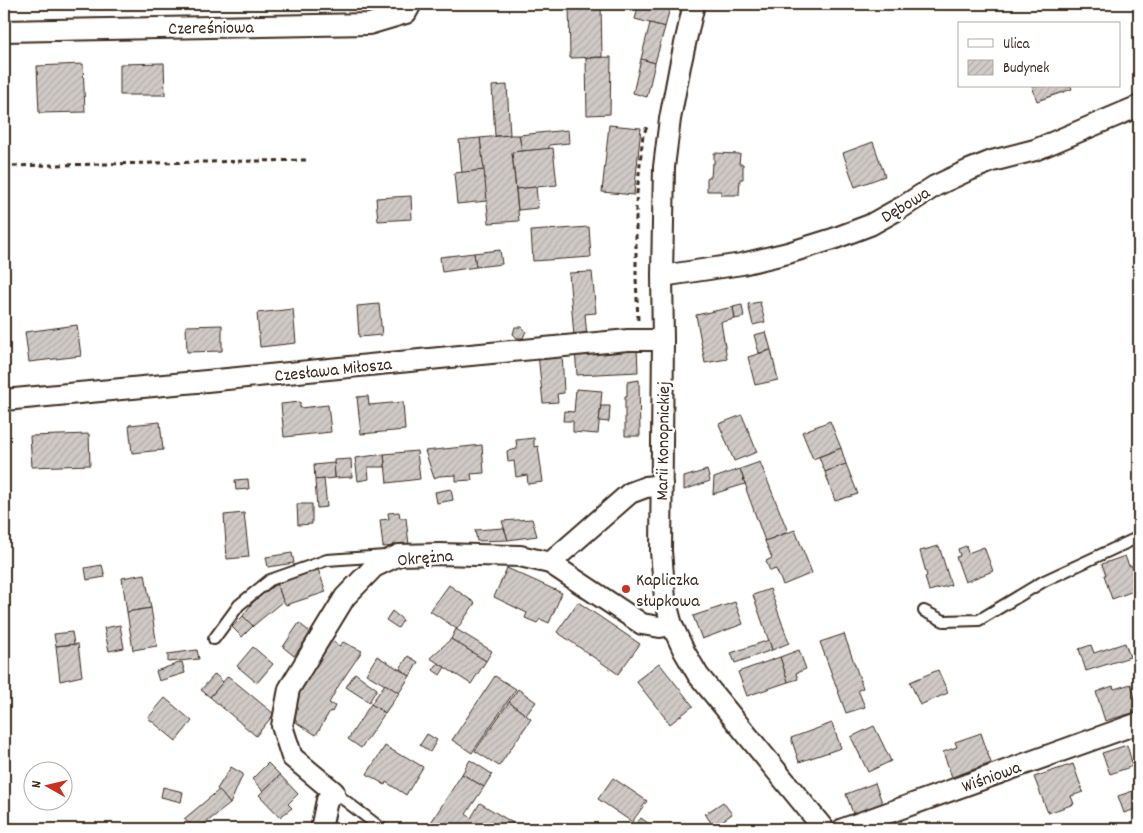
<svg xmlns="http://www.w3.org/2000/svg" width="1143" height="833" font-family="Dekko,sans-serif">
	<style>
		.building { fill: url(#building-hatch); stroke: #3b2a1e }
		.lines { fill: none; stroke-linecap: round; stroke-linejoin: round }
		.lane-casing { stroke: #3b2a1e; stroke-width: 14 }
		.street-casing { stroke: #3b2a1e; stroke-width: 24 }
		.path { stroke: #3b2a1e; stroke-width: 3; stroke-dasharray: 5 4; stroke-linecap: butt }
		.lane { stroke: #fff; stroke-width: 10 }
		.street { stroke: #fff; stroke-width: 20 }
		.poi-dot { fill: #c8321e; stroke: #fff; stroke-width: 2 }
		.labels { text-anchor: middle; stroke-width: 5; stroke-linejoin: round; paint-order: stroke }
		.street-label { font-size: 18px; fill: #3b2a1e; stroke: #fff }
		.poi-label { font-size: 18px; fill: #3b2a1e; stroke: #fff; text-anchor: start }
	</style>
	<defs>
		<pattern id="building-hatch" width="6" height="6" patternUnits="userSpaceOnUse" patternTransform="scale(1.25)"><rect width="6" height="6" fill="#cfcac7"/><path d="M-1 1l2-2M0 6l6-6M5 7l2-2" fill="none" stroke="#b3aeaa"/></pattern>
	</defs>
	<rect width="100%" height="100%" fill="#fff"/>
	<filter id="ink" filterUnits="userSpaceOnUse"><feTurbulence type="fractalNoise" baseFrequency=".02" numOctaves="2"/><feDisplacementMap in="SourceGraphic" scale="10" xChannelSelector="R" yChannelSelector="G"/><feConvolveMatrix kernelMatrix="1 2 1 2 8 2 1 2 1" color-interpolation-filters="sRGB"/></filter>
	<g filter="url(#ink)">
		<g class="building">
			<path d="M569,4H601L602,57L570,58Z"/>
			<path d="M639,4H671L665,27L635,19Z"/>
			<path d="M650,23L665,27L655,63L641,59Z"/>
			<path d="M611,57L610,114L587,115L586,58Z"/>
			<path d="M641,59L655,63L647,97L633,93Z"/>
			<path d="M164,63L165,95H120V64Z"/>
			<path d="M83,64L85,112L39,113L37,66Z"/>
			<path d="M507,85L510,135L495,136L492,86Z"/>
			<path d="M1032,86H1071L1072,89L1037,101Z"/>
			<path d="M609,125L641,128L634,195L602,192Z"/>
			<path d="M568,130L569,143L549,145V149L522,151L519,135Z"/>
			<path d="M510,135H519L522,151L512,152L519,221L489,223L480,138Z"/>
			<path d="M480,138L484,170L462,173L459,140Z"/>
			<path d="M873,142L885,176L855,187L843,153Z"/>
			<path d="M553,148L557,185L516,189L512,152Z"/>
			<path d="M714,153L740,154L739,164H743V179H740L739,195H721V191H707V177H711L712,164H714Z"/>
			<path d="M484,170L487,201L457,204L454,173Z"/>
			<path d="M536,187L538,208L518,210L516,189Z"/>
			<path d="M411,196L412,219L378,221L376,198Z"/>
			<path d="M589,227L591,257L533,261L531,231Z"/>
			<path d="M500,250L502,264L476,267L474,253Z"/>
			<path d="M474,253L476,267L442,272L440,257Z"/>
			<path d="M592,272L596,313L585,314L587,336L574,337L569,273Z"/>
			<path d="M760,302L765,322L753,325L748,304Z"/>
			<path d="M379,304L382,335L359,337L357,306Z"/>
			<path d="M742,305L744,317L735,319L733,307Z"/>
			<path d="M733,307L735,319L721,322L727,359L705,363L696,315Z"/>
			<path d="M293,309L296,343L260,347L257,313Z"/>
			<path d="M77,325L81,356L29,362L25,332Z"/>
			<path d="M222,325V351L187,352L186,326Z"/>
			<path d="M515,327H522L526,331L523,338H517L513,334Z"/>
			<path d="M766,332L771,350L759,353L754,335Z"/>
			<path d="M637,345L638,372L577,375L575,350Z"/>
			<path d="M771,350L778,380L755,385L748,357Z"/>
			<path d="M562,352L564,393L557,394L558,402L543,403L538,354Z"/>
			<path d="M639,380L640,436H625V397H627V382Z"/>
			<path d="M576,389L602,391L598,434L573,432V421H563L564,411L574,412Z"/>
			<path d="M368,396L369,405L403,402L405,430L361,434L357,397Z"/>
			<path d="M300,402V408L328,405L331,432L284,437L281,404Z"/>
			<path d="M601,406H610L609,422L599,421Z"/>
			<path d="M742,415L757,452L734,461L719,424Z"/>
			<path d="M830,421L841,448L813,459L802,432Z"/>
			<path d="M160,422L163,450L132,453L129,425Z"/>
			<path d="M89,434L90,465L32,467L30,436Z"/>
			<path d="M534,438V447L538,446L543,482L528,484L527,475L516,477L514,461L508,462L507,451L517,449L516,440Z"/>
			<path d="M482,445L484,473L471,474L472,480L456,481V475L439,476L434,478L425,451Z"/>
			<path d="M841,448L846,464L825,472L819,457Z"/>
			<path d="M417,451L420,479L387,483L384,454Z"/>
			<path d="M384,454L385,467H368L369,479L358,481L355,458Z"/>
			<path d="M351,459L352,477L335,478L334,460Z"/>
			<path d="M760,462L788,532L765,541L746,489H747L740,469Z"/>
			<path d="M334,463L335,478L315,480L314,465Z"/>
			<path d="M846,464L858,494L835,501L825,472Z"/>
			<path d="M740,469L745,484L713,494L714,478Z"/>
			<path d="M707,470L710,481L684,490V477Z"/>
			<path d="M248,479L249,489L236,490L235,480Z"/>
			<path d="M324,479L327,507L317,508L315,480Z"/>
			<path d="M451,489L453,500L437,503L435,492Z"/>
			<path d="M297,504H312V524L298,525Z"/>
			<path d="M399,512L400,518H406L409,545L383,547L380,520L389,519L388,513Z"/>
			<path d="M244,513L249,557L227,559L224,515Z"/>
			<path d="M532,519L537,536L508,540L502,521Z"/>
			<path d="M504,528L508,540L477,541L475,530Z"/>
			<path d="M795,530L812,573L783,585L776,569L770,571L766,561L772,558L765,541Z"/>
			<path d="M939,546L951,585L929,591L925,577L927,576L920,551Z"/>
			<path d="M966,546L968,553L984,547L993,571L965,582L956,557L960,556L958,549Z"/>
			<path d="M292,553L294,563L268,567L266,557Z"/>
			<path d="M1125,556L1129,566L1131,565L1135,573L1139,572V580L1137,581L1139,589L1112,599L1104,575H1106L1102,564Z"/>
			<path d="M102,565L105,577L87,580L85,568Z"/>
			<path d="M507,568L562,593L549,623L540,619L537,623L525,618L527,613L494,597Z"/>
			<path d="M318,569L326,592L286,605L283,601L277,583Z"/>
			<path d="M145,574L151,608L127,612L122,578Z"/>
			<path d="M277,583L283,601L253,626L243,616L253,602Z"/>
			<path d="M449,585L475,603L457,629L430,611Z"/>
			<path d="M770,589L789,643L772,650L753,595Z"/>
			<path d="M578,602L640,644L618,674L557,632Z"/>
			<path d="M735,602L743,624L702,639L693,616Z"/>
			<path d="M151,608L157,646L133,650L127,612Z"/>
			<path d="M392,611L403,620L398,628L386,620Z"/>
			<path d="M243,616L253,626L242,637L232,627Z"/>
			<path d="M299,623L311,633L294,656L283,647Z"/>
			<path d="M120,625L124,648L109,651L104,628Z"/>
			<path d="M456,629L492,651L486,661L451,639Z"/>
			<path d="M72,632L74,644L56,646L54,634Z"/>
			<path d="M844,634L863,688L858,690L865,707L846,713L820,642Z"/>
			<path d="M451,639L486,661L471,684L430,658Z"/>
			<path d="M330,640L340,646L343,642L362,651L339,685L329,703L335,706L332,712L330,711L316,735L297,723L295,719L299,693Z"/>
			<path d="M769,640L772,650L735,663L731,653Z"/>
			<path d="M1125,643L1130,657L1086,671L1079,649L1091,645L1094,653Z"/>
			<path d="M78,644L82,676L60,681L56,646Z"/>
			<path d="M253,647L273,664L257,683L237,666Z"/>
			<path d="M197,650L199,659L168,662V654Z"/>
			<path d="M799,650L806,669L796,673L798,679L788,682L780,657Z"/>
			<path d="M377,656L410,676L399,693L366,674Z"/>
			<path d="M408,656L418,662L410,676L400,669Z"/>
			<path d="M780,657L788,682L747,696L738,672Z"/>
			<path d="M182,662L185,673L159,681L156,671Z"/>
			<path d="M438,663L445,667L440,675L433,670Z"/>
			<path d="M659,663L693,706L670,724L636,681Z"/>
			<path d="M938,670L948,693L920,705L910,682Z"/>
			<path d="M355,673L377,689L369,702L346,687Z"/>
			<path d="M215,674L223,682L210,697L201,690Z"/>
			<path d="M228,676L274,714L256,736L210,697Z"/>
			<path d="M495,676L516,689L472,753L452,740Z"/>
			<path d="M385,684L399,693L385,713L371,704Z"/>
			<path d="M1131,684L1139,711L1105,721L1096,692L1113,686L1114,689Z"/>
			<path d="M518,689L536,702L526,715L509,702Z"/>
			<path d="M165,698L192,721L176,741L148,718Z"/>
			<path d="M509,702L531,719L499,766L475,751Z"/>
			<path d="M371,704L385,713L361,748L348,739Z"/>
			<path d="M832,723L841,748L799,762L791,738Z"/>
			<path d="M874,726L891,761L868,772L851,737Z"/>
			<path d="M981,733L991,763L952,777L943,752L957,747L955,742Z"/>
			<path d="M427,734L437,740L430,752L420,745Z"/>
			<path d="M1127,745L1133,766L1110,774L1102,753Z"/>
			<path d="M385,746L402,756L403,755L423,767L406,795L386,782L385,785L367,774Z"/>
			<path d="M470,760L492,774L484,787L462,774Z"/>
			<path d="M268,763L280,775L263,791L252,779Z"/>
			<path d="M1073,764L1083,792L1071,796L1074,804L1048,813L1034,777Z"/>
			<path d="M231,767L243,774L230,804L217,789Z"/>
			<path d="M462,774L484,787L466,814L471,818L480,803L513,823L509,829H437L430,824Z"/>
			<path d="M280,775L298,794L288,804L292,808L280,817L259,795Z"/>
			<path d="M613,778L647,801L632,822L598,799Z"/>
			<path d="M875,783L883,805L854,816L846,794Z"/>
			<path d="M163,787L183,792L181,802L161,797Z"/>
			<path d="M1139,789V808L1124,813L1118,796Z"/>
			<path d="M219,790L230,804L203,825L202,824L196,829L184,819Z"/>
			<path d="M723,802L732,814L714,827L705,814Z"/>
			<path d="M899,815L904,829H863Z"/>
			<path d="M641,818L656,829H632Z"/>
		</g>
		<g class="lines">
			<g class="lane-casing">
				<g id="lane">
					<path d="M924,611L944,621L979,620L1044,581L1139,537"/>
					<path d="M214,639L239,605L270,580L327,560L385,556"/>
					<path d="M334,792L382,829"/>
				</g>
			</g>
			<g class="street-casing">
				<g id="street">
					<path d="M694,4L680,66L670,119L664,167L662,276L663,340L661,551L665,599L672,625L684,651L698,675L824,829"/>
					<path d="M4,31L369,24L406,13L411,4"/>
					<path d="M662,276L742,264L788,253L833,239L870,225L904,206L935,186L967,171L992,161L1035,150L1139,106"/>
					<path d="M4,400L207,381L460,356L628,340H663"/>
					<path d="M550,563L630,493L646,487L662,485"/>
					<path d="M321,829L327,800L334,792L292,757L282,726L289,689L345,597L374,567L399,555L439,554L520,556L550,563L642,624L660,627L672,625"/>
					<path d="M843,829L1139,723"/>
				</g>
			</g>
			<g class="path">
				<path d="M4,166L307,160"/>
				<path d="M638,320L636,278V203L643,135L647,127"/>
			</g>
			<use href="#lane" class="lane"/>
			<use href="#street" class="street"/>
		</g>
	</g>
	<circle class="poi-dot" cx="626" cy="589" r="5"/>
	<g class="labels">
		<g class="street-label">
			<text transform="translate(211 27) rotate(-1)" y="6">Czereśniowa</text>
			<text transform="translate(905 204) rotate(-31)" y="6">Dębowa</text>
			<text transform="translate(333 369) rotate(-6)" y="6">Czesława Miłosza</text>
			<text transform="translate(662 441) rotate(-89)" y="6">Marii Konopnickiej</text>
			<text transform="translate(425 557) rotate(-5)" y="6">Okrężna</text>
			<text transform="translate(991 776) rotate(-20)" y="6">Wiśniowa</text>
		</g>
		<g class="poi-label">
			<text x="636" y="585">Kapliczka<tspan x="636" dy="21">słupkowa</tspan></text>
		</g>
	</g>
	<rect width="1143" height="833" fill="none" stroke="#fff" stroke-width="20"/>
	<rect x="10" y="10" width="1123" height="813" fill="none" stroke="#3b2a1e" stroke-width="2" filter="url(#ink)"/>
	<rect x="958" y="22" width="162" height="65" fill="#ffffff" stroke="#b1aaa5"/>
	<rect x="968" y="39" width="25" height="8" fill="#ffffff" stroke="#b1aaa5"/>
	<text x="1003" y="48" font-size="15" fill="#3b2a1e">Ulica</text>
	<rect x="968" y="60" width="25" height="15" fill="url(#building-hatch)" stroke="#b1aaa5"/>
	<text x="1003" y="72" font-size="15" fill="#3b2a1e">Budynek</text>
	<g transform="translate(48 786) rotate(278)"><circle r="24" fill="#ffffff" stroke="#b1aaa5"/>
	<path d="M0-4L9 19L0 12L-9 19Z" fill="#c8321e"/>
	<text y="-8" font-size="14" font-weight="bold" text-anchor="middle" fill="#3b2a1e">N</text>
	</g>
</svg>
